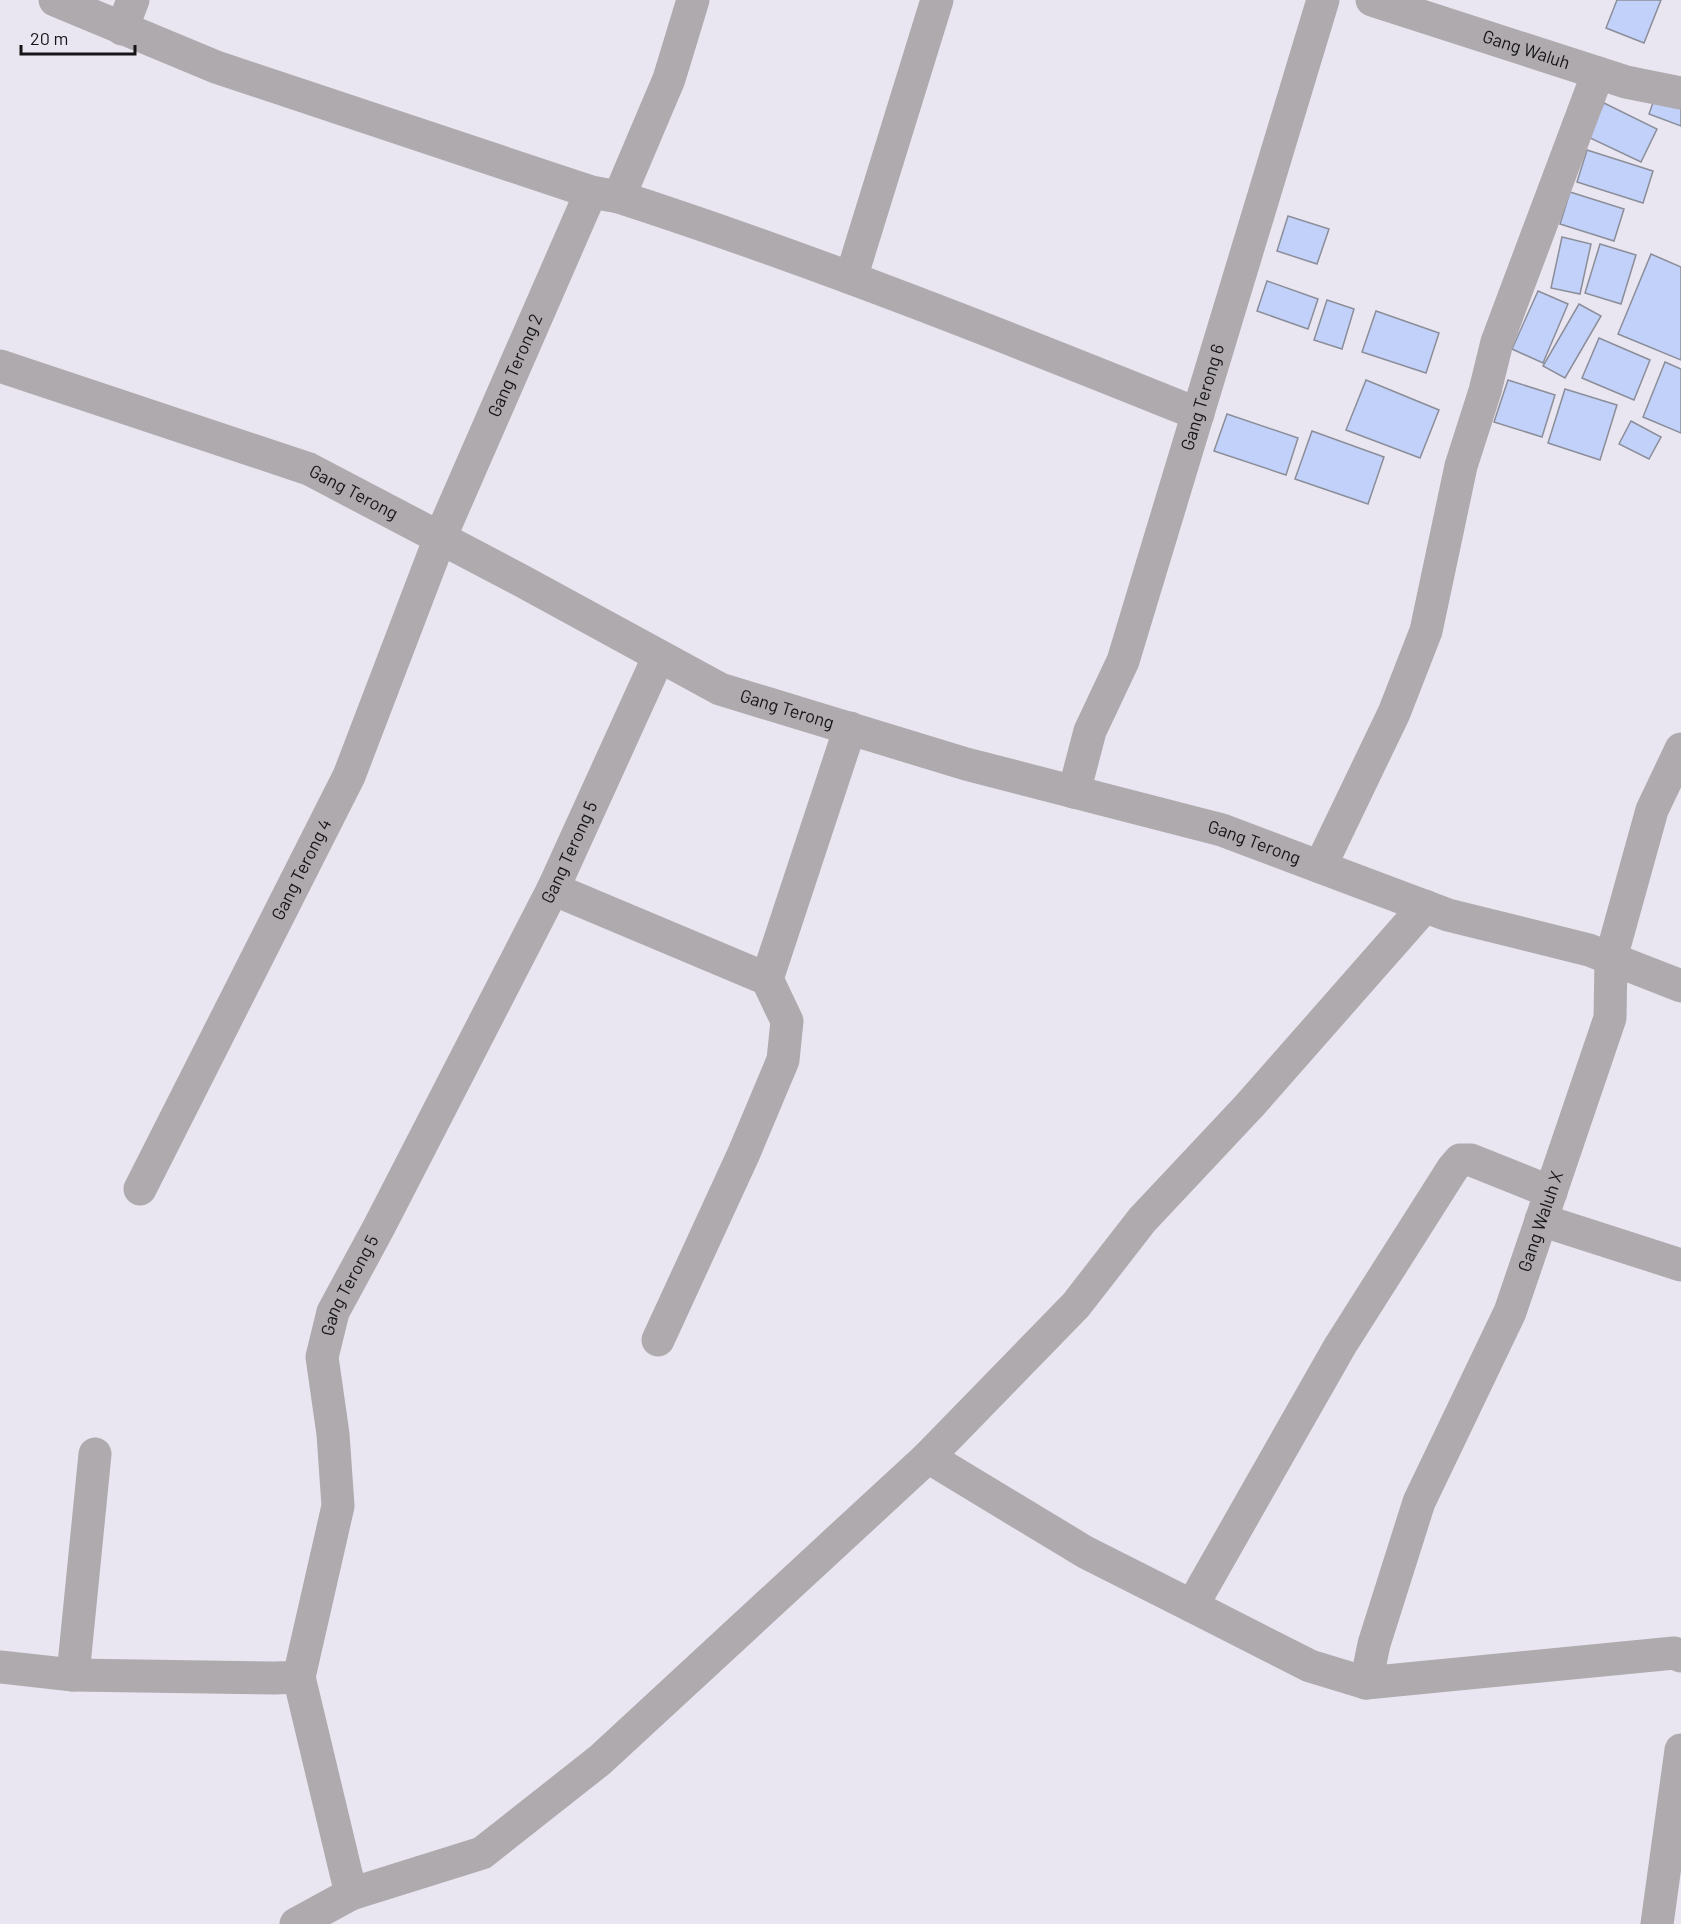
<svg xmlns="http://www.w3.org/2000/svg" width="1681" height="1924" font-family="Barlow,sans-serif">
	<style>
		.building { fill: #c2d1fa; stroke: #8b8e99; stroke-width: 1.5 }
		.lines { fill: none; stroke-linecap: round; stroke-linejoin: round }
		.street { stroke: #afaaae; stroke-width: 33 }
		.labels { text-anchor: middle; stroke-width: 4.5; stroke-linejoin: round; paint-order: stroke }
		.street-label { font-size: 18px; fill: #151417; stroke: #eae6f1 }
	</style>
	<rect width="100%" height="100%" fill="#eae6f1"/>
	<g class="building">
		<path d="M1617,0H1661L1644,43L1606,28Z"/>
		<path d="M1655,97L1681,106V126L1649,114Z"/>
		<path d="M1604,103L1657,129L1641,162L1588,137Z"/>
		<path d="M1587,150L1653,171L1643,203L1577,182Z"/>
		<path d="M1570,192L1624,209L1614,241L1560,224Z"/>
		<path d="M1288,216L1329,229L1317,264L1277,251Z"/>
		<path d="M1562,237L1591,244L1580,294L1551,288Z"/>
		<path d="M1600,244L1636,255L1621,304L1585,293Z"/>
		<path d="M1651,254L1681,267V360L1618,334Z"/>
		<path d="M1267,281L1318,299L1308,329L1257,311Z"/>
		<path d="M1538,291L1568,304L1543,363L1512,349Z"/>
		<path d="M1327,300L1354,309L1342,349L1314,340Z"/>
		<path d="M1579,304L1601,316L1565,378L1543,366Z"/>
		<path d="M1376,311L1439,333L1426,373L1362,352Z"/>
		<path d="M1599,338L1650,360L1634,400L1582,378Z"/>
		<path d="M1665,362L1681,369V433L1643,417Z"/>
		<path d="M1366,380L1439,410L1420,458L1346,430Z"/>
		<path d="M1508,380L1555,395L1542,437L1494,422Z"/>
		<path d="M1565,389L1617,405L1600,460L1548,443Z"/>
		<path d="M1227,414L1298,438L1286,475L1214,451Z"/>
		<path d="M1631,421L1661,437L1649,459L1619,444Z"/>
		<path d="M1312,431L1384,457L1368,504L1295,479Z"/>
	</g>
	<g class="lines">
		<g class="street">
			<path d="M55,0L216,67L591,192L619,197L669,79L693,0"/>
			<path id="s1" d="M1372,0L1626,82L1681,93"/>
			<path d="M122,29L133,0"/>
			<path d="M619,197C816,261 1007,337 1198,414"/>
			<path d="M851,278L937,0"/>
			<path id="s2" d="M0,366L309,469L522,581L720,689L966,764L1222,830L1448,915L1589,950L1681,986"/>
			<path id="s3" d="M1074,792L1090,731L1123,661L1323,0"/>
			<path d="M1320,867L1394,713L1426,631L1461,466L1485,391L1497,342L1598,73"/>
			<path d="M553,889L767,979L787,1021L783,1060L744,1153L658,1340"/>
			<path d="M767,979L850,728"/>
			<path id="s4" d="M140,1189L349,776L440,538L591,192"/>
			<path d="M1541,1220L1681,1265"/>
			<path d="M928,1457L1085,1552L1192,1606L1340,1346L1453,1168L1460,1160H1471L1551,1192"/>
			<path d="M1192,1606L1310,1666L1366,1683L1674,1653L1681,1656"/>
			<path id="s5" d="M0,1667L73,1675L275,1678L299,1677L338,1506L333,1434L322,1357L333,1312L379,1227L553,889L659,656"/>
			<path d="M73,1675L95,1454"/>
			<path d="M299,1677L351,1894"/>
			<path id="s6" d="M1366,1683L1374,1644L1419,1502L1510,1312L1610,1018L1611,958L1652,810L1681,749"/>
			<path d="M296,1924L351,1894L482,1853L600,1760L928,1457L1076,1305L1142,1220L1250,1105L1425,906"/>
			<path d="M1657,1924L1681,1750"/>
		</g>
	</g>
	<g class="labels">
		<g class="street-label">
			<text dy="6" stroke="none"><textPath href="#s1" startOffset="162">Gang Waluh</textPath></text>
			<text dy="6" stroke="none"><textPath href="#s4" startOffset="906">Gang Terong 2</textPath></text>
			<text dy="6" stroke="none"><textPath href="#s3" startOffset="416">Gang Terong 6</textPath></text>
			<text dy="6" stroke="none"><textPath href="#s2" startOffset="376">Gang Terong</textPath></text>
			<text dy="6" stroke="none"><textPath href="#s2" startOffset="862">Gang Terong</textPath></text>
			<text dy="6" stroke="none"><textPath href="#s2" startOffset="1348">Gang Terong</textPath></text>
			<text dy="6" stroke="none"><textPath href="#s5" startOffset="1188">Gang Terong 5</textPath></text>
			<text dy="6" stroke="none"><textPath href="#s4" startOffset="358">Gang Terong 4</textPath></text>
			<text dy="6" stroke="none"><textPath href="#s6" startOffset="495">Gang Waluh X</textPath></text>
			<text dy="6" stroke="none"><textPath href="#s5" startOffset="702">Gang Terong 5</textPath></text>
		</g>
	</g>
	<path d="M21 45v9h114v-9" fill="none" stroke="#151417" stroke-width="3"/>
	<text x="30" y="45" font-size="18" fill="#151417" stroke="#eae6f1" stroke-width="4.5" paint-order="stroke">20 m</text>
</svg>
